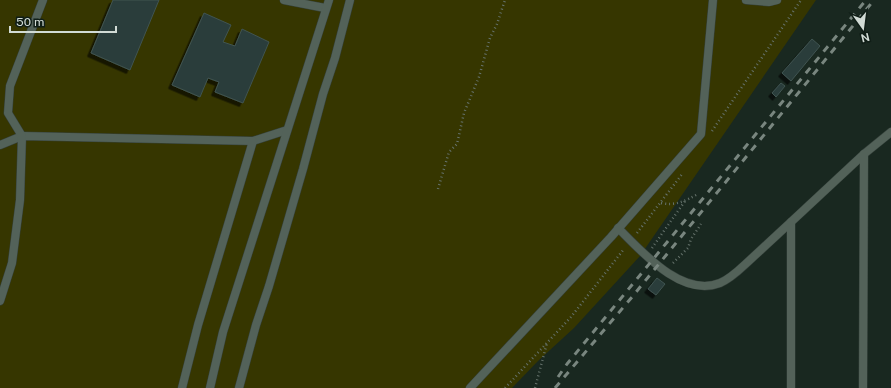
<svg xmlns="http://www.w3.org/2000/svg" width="891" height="388" font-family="'Public Sans',sans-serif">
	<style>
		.green { fill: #363600 }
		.building { fill: #2a3c3a; stroke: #405451; filter: url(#shadow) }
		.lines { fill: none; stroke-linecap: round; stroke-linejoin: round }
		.service-casing { stroke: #35413b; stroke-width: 9 }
		.path { stroke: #65726b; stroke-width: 2.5; stroke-dasharray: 1 3; stroke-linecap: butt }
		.service { stroke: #536259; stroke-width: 8 }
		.rail { stroke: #79867f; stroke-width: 3; stroke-dasharray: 7 7; stroke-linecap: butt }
	</style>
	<defs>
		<filter id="shadow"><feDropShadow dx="-3.5" dy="3.5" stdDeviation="0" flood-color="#0009"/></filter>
	</defs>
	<rect width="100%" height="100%" fill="#192820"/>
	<path class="green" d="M0,0H816L640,256L574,328L538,361L512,388H0Z"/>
	<g class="building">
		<path d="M113,0H159L130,70L91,53Z"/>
		<path d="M204,13L231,25L223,42L235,46L242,29L269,42L243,103L215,92L219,82L208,78L200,97L172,85Z"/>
		<path d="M812,39L820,46L791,81L782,73Z"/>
		<path d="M781,83L785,86L776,97L772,93Z"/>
		<path d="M657,278L665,284L656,295L648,289Z"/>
	</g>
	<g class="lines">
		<g class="service-casing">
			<g id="service">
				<path d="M284,0L325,8"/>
				<path d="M746,0L769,2L777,0"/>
				<path d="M0,145L22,136L253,141L287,130"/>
				<path d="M618,228C642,252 682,298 720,283C732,278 741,268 751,259C764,247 778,234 791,222"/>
				<path d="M0,301L12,263L20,200L22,136L8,113L10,86L43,0"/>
				<path d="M182,388L198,325L253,141"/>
				<path d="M210,388L223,332L329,0"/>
				<path d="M239,388L256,325L269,286L303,169L323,94L335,58L350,0"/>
				<path d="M470,388L611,237L701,134L713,0"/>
				<path d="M791,388V222L864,154L891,132"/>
				<path d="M863,388L864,154"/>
			</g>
		</g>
		<g class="path">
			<path d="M712,131L801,0"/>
			<path d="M438,189L449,152L457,144L464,113L479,77L490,38L497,24L505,0"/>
			<path d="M661,203C676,206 685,201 698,194"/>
			<path d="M637,233L683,173"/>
			<path d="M652,248L685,201"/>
			<path d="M673,263L688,248L691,239L701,224"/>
			<path d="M505,388L571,317L624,249"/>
			<path d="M535,388L547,343"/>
		</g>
		<use href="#service" class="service"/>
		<g class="rail">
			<path d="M558,377L567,364L866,0"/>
			<path d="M555,388L632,297L874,0"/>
		</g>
	</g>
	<g transform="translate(863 28) rotate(166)" stroke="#101e17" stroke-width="3" paint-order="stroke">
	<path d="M0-3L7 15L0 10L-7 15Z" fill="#d1dbd5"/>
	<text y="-6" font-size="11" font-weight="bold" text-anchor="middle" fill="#d1dbd5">N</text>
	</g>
	<path d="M10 26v6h106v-6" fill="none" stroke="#d1dbd5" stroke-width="2"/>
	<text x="16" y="26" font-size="12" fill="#d1dbd5" stroke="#101e17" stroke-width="3" paint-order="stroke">50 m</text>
</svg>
